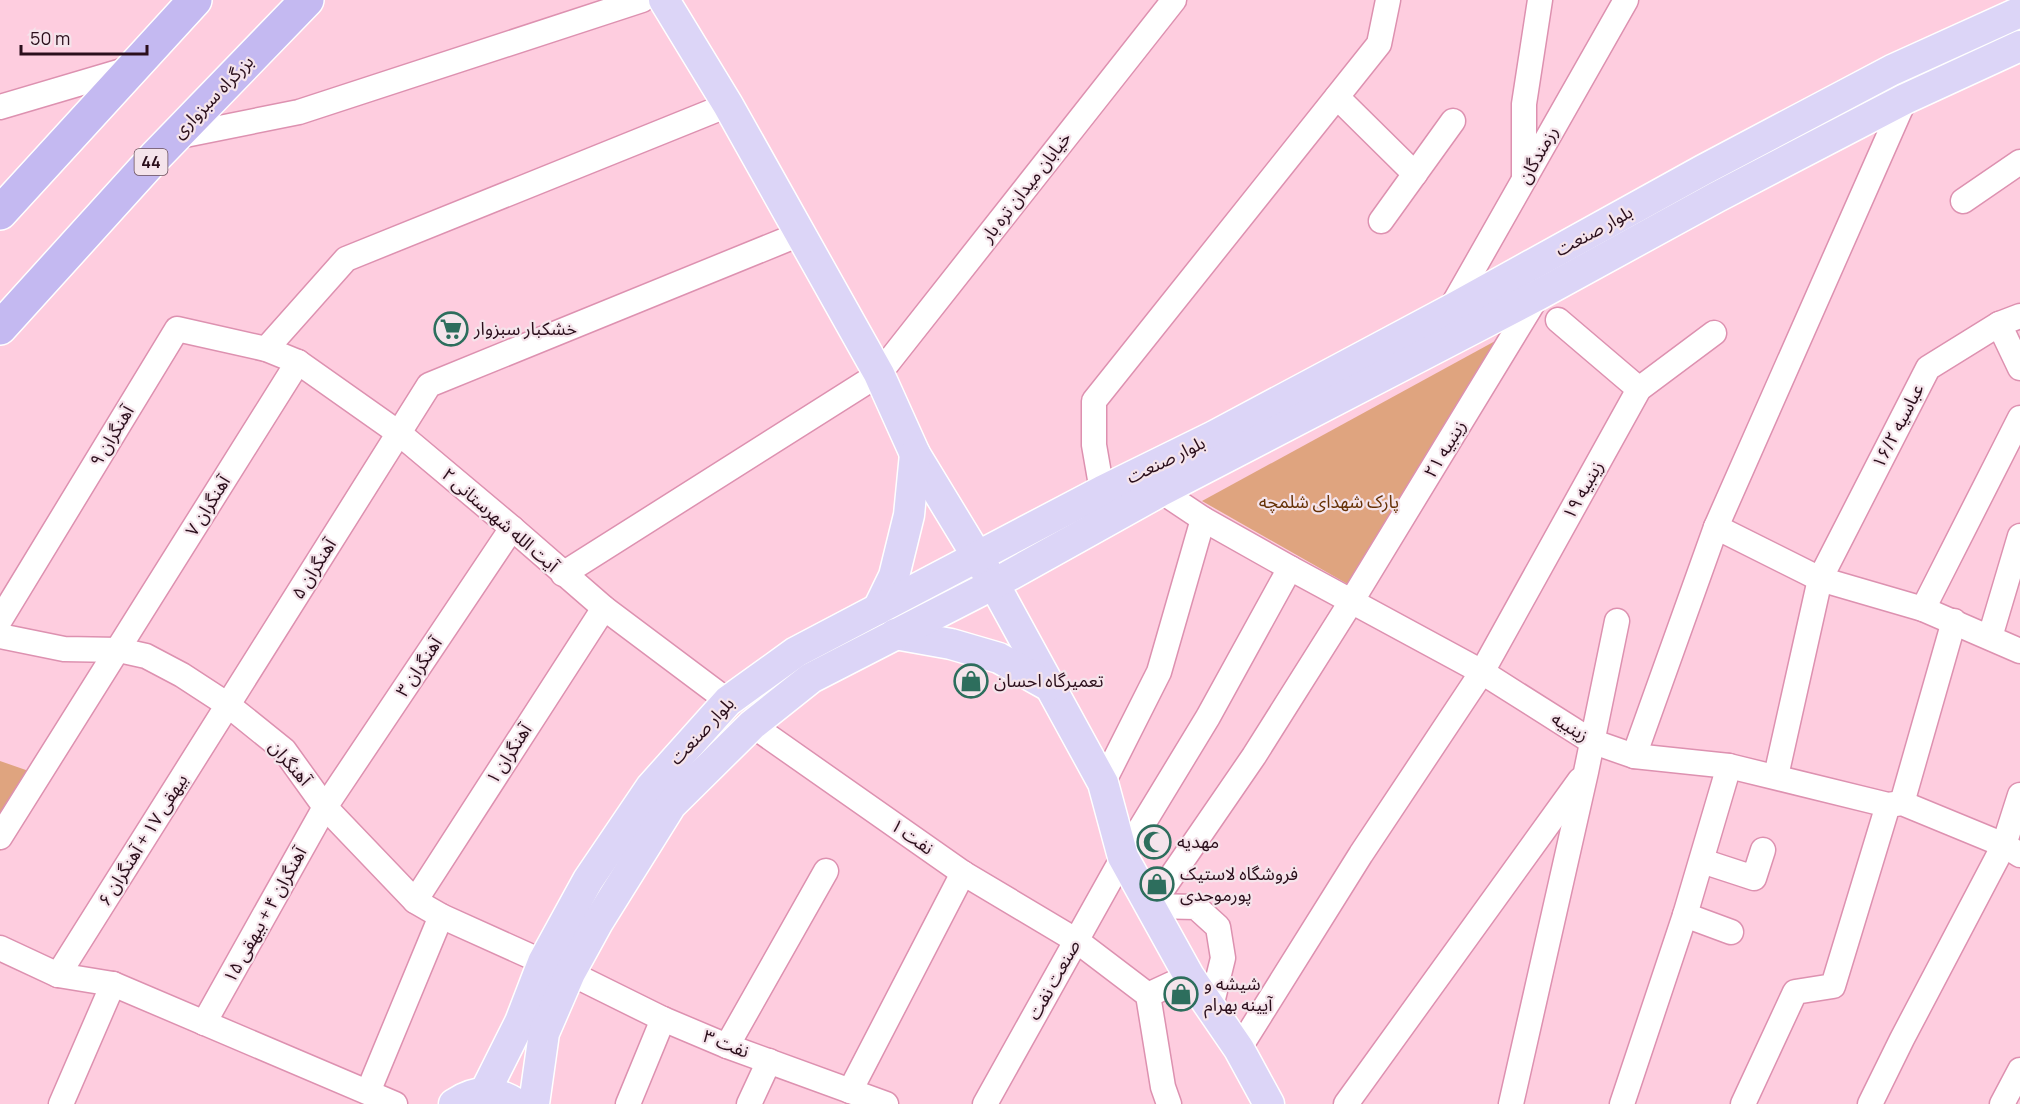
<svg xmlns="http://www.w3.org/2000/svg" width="2020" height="1104" font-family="Manrope,'Noto Sans Arabic',sans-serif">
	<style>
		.green { fill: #dfa47f }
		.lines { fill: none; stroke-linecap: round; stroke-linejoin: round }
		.minor-casing { stroke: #dd91b0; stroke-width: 27 }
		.major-casing { stroke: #fff; stroke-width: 33 }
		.highway-casing { stroke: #fff; stroke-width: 36 }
		.minor { stroke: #fff; stroke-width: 24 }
		.major { stroke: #dcd5f7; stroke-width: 30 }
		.highway { stroke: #c4b9f1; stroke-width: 33 }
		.labels { text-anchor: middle; stroke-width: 4.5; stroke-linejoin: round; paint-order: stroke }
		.shield { fill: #f5e4eb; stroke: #684f5a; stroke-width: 1.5 }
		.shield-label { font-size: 16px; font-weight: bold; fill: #2b0f1c }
		.street-label { font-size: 18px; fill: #2b0f1c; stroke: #f5e4eb }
		.poi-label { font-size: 18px; fill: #2b0f1c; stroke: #f5e4eb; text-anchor: start }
		.park-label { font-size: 18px; fill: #653105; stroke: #f5e4eb }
	</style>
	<rect width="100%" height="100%" fill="#fecddf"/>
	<g class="green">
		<path d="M1497,340L1351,586L1202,501Z"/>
		<path d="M0,761L46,777L0,851Z"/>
	</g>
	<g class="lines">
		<g class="minor-casing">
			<g id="minor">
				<path d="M1337,97L1415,174"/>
				<path d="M0,107L132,68"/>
				<path d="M175,137L299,112L642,0"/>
				<path d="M1524,179V104L1540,0"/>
				<path d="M1963,201L2020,162"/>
				<path d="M1381,221L1453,121"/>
				<path d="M1450,310L1626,0"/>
				<path d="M1558,320L1639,389"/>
				<path d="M1999,324L2020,368"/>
				<path d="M266,349L346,259L728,105"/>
				<path d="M1102,491L1094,445V401L1379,44L1388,0"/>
				<path d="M1161,491L1203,519L1290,568L1482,672L1591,741L1634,756L1729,766L1888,805L1902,803L2004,845L2020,855"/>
				<path d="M1716,527L1820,579L1923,609L2020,651"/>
				<path d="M563,574L879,374L1174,0"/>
				<path d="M1923,609L2020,418"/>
				<path d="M0,620L177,329L266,349L298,362L400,434L512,528L604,608L728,701"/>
				<path d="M0,636L64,649L119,650L146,656L182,675L228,705L284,750L325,807L415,901L441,916L543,962"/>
				<path d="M1990,637L2020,536"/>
				<path d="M752,725L963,873L1077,941L1148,995L1163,1087L1169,1104"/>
				<path d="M1634,756L1716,527L1905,99"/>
				<path d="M1776,776L1820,579L1928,368L1999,324L2020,316"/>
				<path d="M1103,783L1159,672L1203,519"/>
				<path d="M1902,803L1954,621"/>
				<path d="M0,837L298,362"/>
				<path d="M1702,861L1754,878L1763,850"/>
				<path d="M415,901L604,608"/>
				<path d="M1151,906L1254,756L1351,602L1538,295"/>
				<path d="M1151,906L1196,907L1218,927L1223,958L1211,1007"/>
				<path d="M1685,915L1731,932"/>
				<path d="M0,948L58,975L113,984L395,1104"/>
				<path d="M570,973L663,1019L727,1046L886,1104"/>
				<path d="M58,975L429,385L800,234"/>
				<path d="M1148,995L1189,976"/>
				<path d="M204,1023L325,807L512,528"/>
				<path d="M727,1046L826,871"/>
				<path d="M1239,1049L1361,854L1482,672L1639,389L1714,333"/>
				<path d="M850,1091L963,873"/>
				<path d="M368,1092L441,916"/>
				<path d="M61,1104L113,984"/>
				<path d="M628,1104L663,1019"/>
				<path d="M749,1104L769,1061"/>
				<path d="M985,1104L1123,857L1208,717L1290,568"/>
				<path d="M1346,1104L1580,780"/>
				<path d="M1511,1104L1586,772L1617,621"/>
				<path d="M1622,1104L1685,915L1729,766"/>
				<path d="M1743,1104L1795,992L1833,986L1888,805"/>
				<path d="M1870,1104L1902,1039L2004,845L2020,795"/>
				<path d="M2002,1104L2020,1070"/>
			</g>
		</g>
		<g class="major-casing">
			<g id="major">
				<path d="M664,0L728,105L879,374L915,454L994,584L1103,783L1123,857L1189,976L1239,1049L1269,1104"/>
				<path d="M878,609L894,576L909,515L915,454"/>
				<path d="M895,634L951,644L999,658L1049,686"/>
				<path d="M485,1092L520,1022L543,962L588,880L651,787L728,701L796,652L1102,491L1214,436L1450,310L1703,170L1892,70L2020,12"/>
				<path d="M454,1104C477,1089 495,1090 517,1104"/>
				<path d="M534,1104L544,1033L570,973L598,922L671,805L752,725L811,678L994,584L1161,491L1538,295L1717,197L1905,99L2020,46"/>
			</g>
		</g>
		<g class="highway-casing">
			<g id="highway">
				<path d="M0,213L195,0"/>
				<path d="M0,328L155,157L307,0"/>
			</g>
		</g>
		<use href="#minor" class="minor"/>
		<use href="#major" class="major"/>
		<use href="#highway" class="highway"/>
	</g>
	<defs>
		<g id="supermarket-ring" transform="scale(1.725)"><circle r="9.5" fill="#f5e4eb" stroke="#2d6e5d" stroke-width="1.5"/><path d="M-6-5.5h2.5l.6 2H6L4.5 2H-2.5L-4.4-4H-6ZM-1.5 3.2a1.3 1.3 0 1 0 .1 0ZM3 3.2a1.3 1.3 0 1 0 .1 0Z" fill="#2d6e5d"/></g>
		<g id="shop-ring" transform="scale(1.725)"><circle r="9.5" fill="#f5e4eb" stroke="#2d6e5d" stroke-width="1.5"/><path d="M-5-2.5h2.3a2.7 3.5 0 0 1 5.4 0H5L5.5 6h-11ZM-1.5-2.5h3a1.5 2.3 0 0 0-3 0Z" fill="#2d6e5d"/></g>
		<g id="mosque-ring" transform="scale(1.725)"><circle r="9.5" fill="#f5e4eb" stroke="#2d6e5d" stroke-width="1.5"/><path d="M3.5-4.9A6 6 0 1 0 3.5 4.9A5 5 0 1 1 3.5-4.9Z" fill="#2d6e5d"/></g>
	</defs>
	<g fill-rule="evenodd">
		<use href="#supermarket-ring" x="451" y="329"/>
		<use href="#shop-ring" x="971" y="681"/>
		<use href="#mosque-ring" x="1154" y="842"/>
		<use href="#shop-ring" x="1157" y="884"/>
		<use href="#shop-ring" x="1181" y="994"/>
	</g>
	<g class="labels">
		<rect class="shield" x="134.5" y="149" width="33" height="26" rx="4.5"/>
		<g class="shield-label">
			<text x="151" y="168">44</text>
		</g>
		<g class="street-label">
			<text transform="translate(213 97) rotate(-46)" y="6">بزرگراه سبزواری</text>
			<text transform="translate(1538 155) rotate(-61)" y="6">رزمندگان</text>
			<text transform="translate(1026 187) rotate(-52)" y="6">خیابان میدان تره بار</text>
			<text transform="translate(1594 231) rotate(-29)" y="6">بلوار صنعت</text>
			<text transform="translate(1898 426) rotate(-63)" y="6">عباسیه ۱۶/۲</text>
			<text transform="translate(112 436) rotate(-59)" y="6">آهنگران ۹</text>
			<text transform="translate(1445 449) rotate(-59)" y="6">زینبیه ۲۱</text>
			<text transform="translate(1166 460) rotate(-26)" y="6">بلوار صنعت</text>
			<text transform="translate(1583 490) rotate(-61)" y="6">زینبیه ۱۹</text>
			<text transform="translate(208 506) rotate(-58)" y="6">آهنگران ۷</text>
			<text transform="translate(500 520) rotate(41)" y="6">آیت الله شهرستانی ۲</text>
			<text transform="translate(314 569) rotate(-58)" y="6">آهنگران ۵</text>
			<text transform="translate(419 667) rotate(-56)" y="6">آهنگران ۳</text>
			<text transform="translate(1570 727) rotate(31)" y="6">زینبیه</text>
			<text transform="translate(702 731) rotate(-47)" y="6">بلوار صنعت</text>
			<text transform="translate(509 754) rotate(-57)" y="6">آهنگران ۱</text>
			<text transform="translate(290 763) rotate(49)" y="6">آهنگران</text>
			<text transform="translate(912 837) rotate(35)" y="6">نفت ۱</text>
			<text transform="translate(143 840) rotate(-58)" y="6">بیهقی ۱۷ + آهنگران ۶</text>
			<text transform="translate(265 915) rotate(-61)" y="6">آهنگران ۴ + بیهقی ۱۵</text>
			<text transform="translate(1054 980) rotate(-61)" y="6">صنعت نفت</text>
			<text transform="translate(726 1044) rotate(21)" y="6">نفت ۳</text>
		</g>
		<g class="poi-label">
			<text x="474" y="335">خشکبار سبزوار</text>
			<text x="994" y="687">تعمیرگاه احسان</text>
			<text x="1177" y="848">مهدیه</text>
			<text x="1180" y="880">فروشگاه لاستیک<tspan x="1180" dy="21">پورموحدی</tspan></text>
			<text x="1204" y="990">شیشه و<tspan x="1204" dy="21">آیینه بهرام</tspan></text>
		</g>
		<g class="park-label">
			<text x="1329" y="508">پارک شهدای شلمچه</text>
		</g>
	</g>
	<path d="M21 45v9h126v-9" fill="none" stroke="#2b0f1c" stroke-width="3"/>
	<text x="30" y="45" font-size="18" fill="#2b0f1c" stroke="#f5e4eb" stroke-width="4.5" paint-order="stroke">50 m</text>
</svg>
